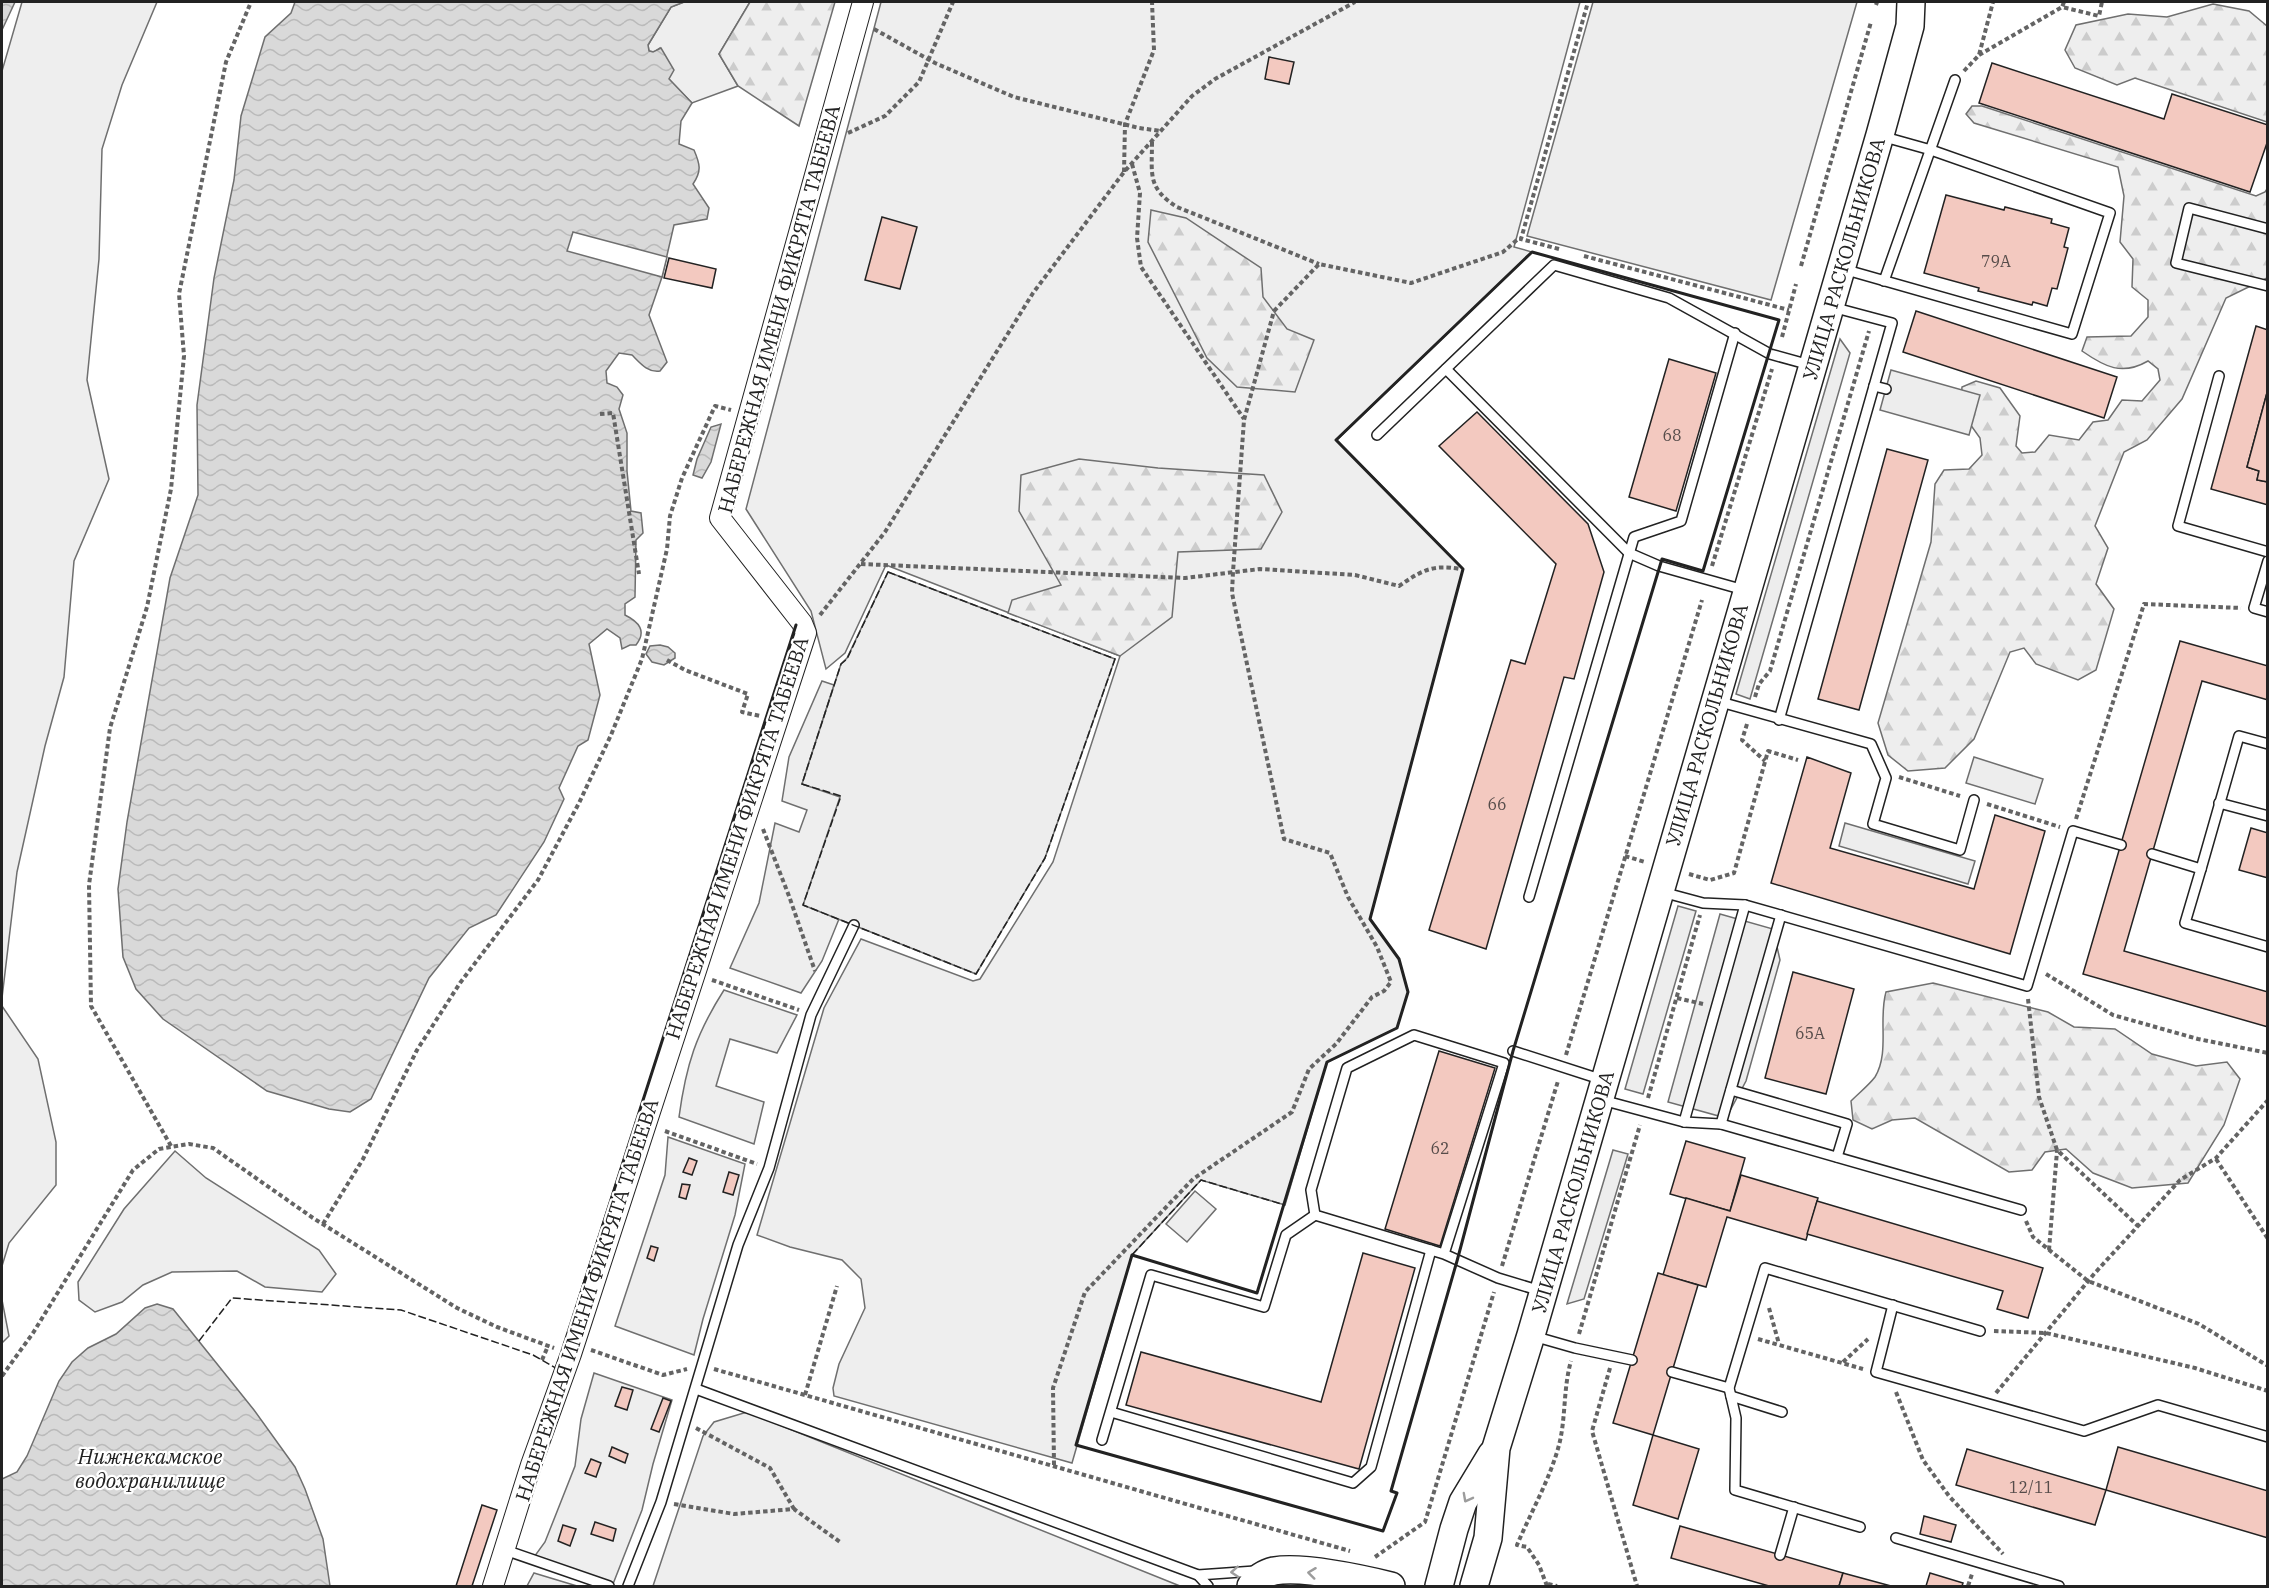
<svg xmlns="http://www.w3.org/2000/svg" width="2269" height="1588" font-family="'IBM Plex Serif',serif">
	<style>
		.grass { fill: #eee; stroke: #6f6f6f; stroke-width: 1.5 }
		.forest { fill: url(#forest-firs); stroke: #6f6f6f; stroke-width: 1.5 }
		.parking { fill: #ededed; stroke: #6f6f6f; stroke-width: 1.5 }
		.water { fill: url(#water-waves); stroke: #6f6f6f; stroke-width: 1.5 }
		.pier { fill: #fff; stroke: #6f6f6f; stroke-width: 1.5 }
		.building { fill: #f3c9c0; stroke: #222; stroke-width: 1.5 }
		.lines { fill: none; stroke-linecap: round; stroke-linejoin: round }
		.lane-casing { stroke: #222; stroke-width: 12 }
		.street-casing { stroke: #222; stroke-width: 22 }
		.secondary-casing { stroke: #222; stroke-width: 30 }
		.path { stroke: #646464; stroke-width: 4; stroke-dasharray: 4.5 3; stroke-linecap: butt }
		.lane { stroke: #fff; stroke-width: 9 }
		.street { stroke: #fff; stroke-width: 20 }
		.secondary { stroke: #fff; stroke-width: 27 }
		.fence { stroke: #222; stroke-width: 1.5; stroke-dasharray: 8 3; stroke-linecap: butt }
		.wall { stroke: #222; stroke-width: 3 }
		.oneway { stroke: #9c9c9c }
		.labels { text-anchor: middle; stroke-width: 4.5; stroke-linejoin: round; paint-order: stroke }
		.number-label { font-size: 16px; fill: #564c4a }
		.street-label { font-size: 20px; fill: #222; stroke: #fff }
		.water-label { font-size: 21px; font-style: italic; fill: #222; stroke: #fff }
	</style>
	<defs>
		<pattern id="forest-firs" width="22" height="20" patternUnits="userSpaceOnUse" patternTransform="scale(1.5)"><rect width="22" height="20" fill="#eee"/><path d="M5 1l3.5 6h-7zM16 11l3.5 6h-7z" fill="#ccc"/></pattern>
		<pattern id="water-waves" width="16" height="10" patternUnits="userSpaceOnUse" patternTransform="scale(1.5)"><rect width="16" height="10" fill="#d9d9d9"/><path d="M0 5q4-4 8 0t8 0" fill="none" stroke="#bababa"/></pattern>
	</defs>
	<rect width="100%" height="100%" fill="#fff"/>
	<g class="grass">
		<path d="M22,2H157L122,85L102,149L99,259L87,380L109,479L74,561L64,677L45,746L17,872L2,998V71Z"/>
		<path d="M684,2H750L719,54L738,86L692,103L669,79L660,48L654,52L649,51L648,45L671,7Z"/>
		<path d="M881,2H1580L1514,247L1532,252L1337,440L1463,569L1370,919L1399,959L1408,992L1397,1028L1327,1062L1285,1205L1201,1180L1132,1255L1072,1463L834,1396L833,1388L839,1364L865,1308L861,1279L842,1260L790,1247L757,1235L824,1008L861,939L973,981L980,979L1053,862L1120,656L886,565L845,653L826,669L811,611L746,509Z"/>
		<path d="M822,681L834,685L802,784L841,796L804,905L839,919L822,961L801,993L730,968L759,903L775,823L799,832L807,810L782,801L789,757Z"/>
		<path d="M724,990L797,1015L777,1053L730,1039L716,1086L764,1102L754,1144L679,1117C686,1065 696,1034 724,990Z"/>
		<path d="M2,1006L38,1059L56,1142V1185L9,1243L2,1266Z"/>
		<path d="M668,1137L745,1164L735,1215L703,1319L694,1355L615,1326L665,1175Z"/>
		<path d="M175,1151L206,1178L319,1250L336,1274L322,1292L265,1287L237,1271L172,1272L143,1285L122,1302L95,1312L79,1300L78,1282L124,1209Z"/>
		<path d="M1195,1191L1216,1209L1187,1242L1166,1224Z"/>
		<path d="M2,1300L9,1336L2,1343Z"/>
		<path d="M594,1373L672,1400L653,1464L642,1510L613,1584L534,1557L545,1542L575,1466L581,1419Z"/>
		<path d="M747,1412L1180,1586H653L703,1436L714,1422Z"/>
		<path d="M534,1573L577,1586H527Z"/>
	</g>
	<g class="forest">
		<path d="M750,2H835L799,126L738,86L719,54Z"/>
		<path d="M2213,4L2249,11L2267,26V122L2135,78L2117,85L2075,68L2065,50L2076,25L2128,14L2167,17Z"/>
		<path d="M1972,106H1982L2256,196L2265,192L2267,189V278L2226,298L2182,399L2147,440L2124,452L2095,526L2108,548L2096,584L2114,609L2096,670L2078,680L2036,664L2024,648L2010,652L1974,739L1945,768L1908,771L1888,755L1878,723L1931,542L1935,484L1944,470L1969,469L1982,455L1980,438L1960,410L1962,387L1976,381L2000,388L2020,416L2016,446L2022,453L2035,452L2049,435L2079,440L2093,422L2108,420L2122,400L2142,401L2160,380L2158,369L2148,361C2122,376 2105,367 2082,351L2087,337L2131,336L2148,317V300L2132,287L2133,259L2120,242L2124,196L2118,167L1974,123L1966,114Z"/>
		<path d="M1151,210L1186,218L1261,268L1263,297L1287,329L1314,340L1295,392L1237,387L1207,358L1148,242Z"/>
		<path d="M1079,459L1158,468L1264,475L1282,512L1261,549L1178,552L1172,617L1120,656L1008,613L1012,600L1061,585L1019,511L1021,475Z"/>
		<path d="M1933,983L2048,1012L2074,1027L2115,1029L2152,1054L2196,1066L2227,1062L2240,1079L2224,1125L2188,1183L2132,1188L2093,1173L2066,1149L2045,1152L2032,1170L2009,1172L1915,1118L1892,1120L1872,1129L1853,1120L1851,1101C1859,1093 1869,1085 1875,1077C1890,1052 1878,1019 1886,992Z"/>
	</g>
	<g class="parking">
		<path d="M1593,2H1857L1771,300L1527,236Z"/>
		<path d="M1840,339L1850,353L1750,699L1736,694Z"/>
		<path d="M1891,370L1980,395L1969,435L1880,410Z"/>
		<path d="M888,572L1115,659L1045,858L976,974L803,905L840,797L802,784L841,664L847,658Z"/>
		<path d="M1974,757L2043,779L2035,804L1966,783Z"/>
		<path d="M1845,823L1975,861L1968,884L1839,846Z"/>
		<path d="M1678,906L1696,911L1643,1094L1625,1089Z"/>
		<path d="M1720,914L1773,929L1780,960L1746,1081L1726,1118L1668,1102Z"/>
		<path d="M1613,1150L1628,1154L1584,1299L1567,1304Z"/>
	</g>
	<g class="water">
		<path d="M2,2H15L2,30Z"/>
		<path d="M295,2H684L671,7L648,45L649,51L653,52L661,48L674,70L669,79L692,103L681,121L679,144L694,150C700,164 702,171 693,184L709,208L707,219L674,225L662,277L649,315L667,362L660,371C648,373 640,363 632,355L619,353L606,371L607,383L617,387L623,395L619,409L627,433V471L631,511L641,513L643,533L636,540L635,597L625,604V615C639,622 647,631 636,645H630L622,649L620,638L607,629L589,644L600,695L588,740L578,746L559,788L564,799L544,842L496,915L469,928L429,978L371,1099L350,1112L329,1109L267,1091L163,1019L136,989L123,957L118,889L127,822L170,578L198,495L197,405L214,278L234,180L241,116L265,37L291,13Z"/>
		<path d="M721,424L711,462L702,478L693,475L697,459L711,427Z"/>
		<path d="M660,645L668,647L675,653V658L664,665L652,662L646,654L650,646Z"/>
		<path d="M157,1304L173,1309L254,1410L295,1467L305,1489L323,1539L330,1586H2V1479L17,1472L27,1456L59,1381L72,1362L88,1348L116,1334L145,1308Z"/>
	</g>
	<path class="pier" d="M573,232L667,257L662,277L567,251Z"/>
	<g class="building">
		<path d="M1269,57L1294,62L1289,84L1265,79Z"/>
		<path d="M1992,63L2164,119L2172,94L2268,125V140L2250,192L1979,103Z"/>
		<path d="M1946,195L2004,210L2005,207L2052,219L2051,223L2069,228L2064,247L2068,248L2057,289L2052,288L2047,306L2033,302L2032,305L1978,291L1979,288L1924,273Z"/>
		<path d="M882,217L917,227L900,289L865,280Z"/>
		<path d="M669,258L716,269L712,288L664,278Z"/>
		<path d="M1916,311L2117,377L2104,418L1903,352Z"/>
		<path d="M2256,326L2268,330V389L2247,467L2259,471L2257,480L2268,482V505L2211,489Z"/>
		<path d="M1669,359L1716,373L1676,511L1629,497Z"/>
		<path d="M2268,389V482L2257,480L2259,471L2247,467Z"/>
		<path d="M1477,412L1588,524L1604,572L1574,679L1564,677L1486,949L1429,930L1511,660L1525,664L1556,564L1439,446Z"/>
		<path d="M1887,449L1928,460L1859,710L1818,699Z"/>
		<path d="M2180,641L2268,666V700L2202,681L2124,951L2268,992V1027L2083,974Z"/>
		<path d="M1807,757L1851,773L1830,848L1974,889L1995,815L2045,831L2010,954L1771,883Z"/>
		<path d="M2251,828L2268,833V878L2239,870Z"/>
		<path d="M1793,972L1854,989L1826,1094L1765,1078Z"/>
		<path d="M1439,1051L1495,1068L1440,1246L1385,1229Z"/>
		<path d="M1686,1141L1745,1158L1730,1211L1670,1194Z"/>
		<path d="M689,1158L697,1161L692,1175L683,1172Z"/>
		<path d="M729,1172L739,1175L733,1195L723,1192Z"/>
		<path d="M1741,1175L1818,1198L1806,1240L1727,1217L1706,1287L1663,1275L1686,1198L1730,1211Z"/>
		<path d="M682,1184L690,1185L686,1199L679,1197Z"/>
		<path d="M1817,1201L2043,1268L2028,1318L1997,1309L2003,1291L1807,1234Z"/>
		<path d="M651,1246L658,1248L654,1261L647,1258Z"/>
		<path d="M1363,1253L1415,1268L1359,1469L1126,1405L1141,1352L1321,1402Z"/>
		<path d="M1658,1273L1698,1285L1653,1435L1613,1423Z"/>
		<path d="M622,1387L633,1390L627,1410L615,1406Z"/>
		<path d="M663,1398L671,1401L659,1432L651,1429Z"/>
		<path d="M1653,1435L1699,1449L1678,1519L1633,1505Z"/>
		<path d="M612,1447L628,1454L625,1463L609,1456Z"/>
		<path d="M2118,1447L2268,1491V1538L2106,1490Z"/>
		<path d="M1967,1449L2106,1490L2095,1525L1956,1485Z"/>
		<path d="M591,1459L601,1463L596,1477L585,1473Z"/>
		<path d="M482,1505L497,1510L472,1586H456Z"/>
		<path d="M1924,1516L1956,1525L1951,1542L1920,1534Z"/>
		<path d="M595,1522L616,1529L613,1541L591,1534Z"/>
		<path d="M563,1525L576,1529L570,1546L558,1541Z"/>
		<path d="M1680,1526L1843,1573L1839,1586H1769L1671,1558Z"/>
		<path d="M1843,1573L1891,1586H1839Z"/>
		<path d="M1930,1573L1963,1583L1962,1586H1926Z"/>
	</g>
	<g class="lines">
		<g class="lane-casing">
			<g id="lane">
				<path d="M2268,229L2189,208L2176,263L2268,286"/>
				<path d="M1843,269L2072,334L2110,213L1931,150L1881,136"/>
				<path d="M1884,281L1955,80"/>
				<path d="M1446,369L1629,553L1659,566L1744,590"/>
				<path d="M2219,376L2178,526L2268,552"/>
				<path d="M1874,386L1886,389"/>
				<path d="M1377,435L1554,265L1669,298L1770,354L1810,365"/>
				<path d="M2268,561L2254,608L2268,612"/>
				<path d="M1717,701L1871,744L1886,778L1873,824L1960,850L1974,800"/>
				<path d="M1779,720L1892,323L1832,307"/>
				<path d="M2219,803L2268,816"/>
				<path d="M2152,854L2201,869L2185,923L2268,947"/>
				<path d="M2201,869L2239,736L2268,744"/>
				<path d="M1662,892L1703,903L1745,905L2027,986L2073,831L2121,845"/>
				<path d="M1529,897L1634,537L1681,521L1735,333"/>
				<path d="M1513,1051L1603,1080"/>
				<path d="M1731,1090L1847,1124L1837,1157"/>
				<path d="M1602,1100L1684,1122L1721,1124L2021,1210"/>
				<path d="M1684,1122L1745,905"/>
				<path d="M1721,1124L1781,915"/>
				<path d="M1444,1254L1315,1215L1311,1190L1347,1068L1414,1035L1504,1063L1444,1254L1498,1278L1541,1291"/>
				<path d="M1893,1305L1876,1372L2084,1431L2158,1405L2268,1437"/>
				<path d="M1533,1336L1575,1348L1632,1360"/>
				<path d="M1672,1372L1729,1388"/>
				<path d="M696,1389L1198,1575L1255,1571"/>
				<path d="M1731,1396L1782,1412"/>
				<path d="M1111,1412L1353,1483L1371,1467L1431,1250"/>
				<path d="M1102,1440L1151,1275L1264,1307L1286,1235L1315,1215"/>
				<path d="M1860,1527L1735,1490L1736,1418L1729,1388L1765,1268L1980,1331"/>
				<path d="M1896,1538L2059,1586"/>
				<path d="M505,1550L609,1586"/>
				<path d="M1780,1555L1794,1507"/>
				<path d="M1198,1575L1208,1586"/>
				<path d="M628,1586L661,1502L738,1245L769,1168L811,1015L854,925"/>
			</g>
		</g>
		<g class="street-casing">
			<path id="street" d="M493,1586L531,1465L571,1354L806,633L802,623L720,518L863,2"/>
		</g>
		<g class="secondary-casing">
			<g id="secondary">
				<path d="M1251,1586C1256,1579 1265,1573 1274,1571C1303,1566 1362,1579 1391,1586"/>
				<path d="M1439,1586L1454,1529L1463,1502L1492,1454"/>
				<path d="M1474,1586L1488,1538L1496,1448L1531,1335L1880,135L1910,26L1911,2"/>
			</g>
		</g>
		<g class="path">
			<path d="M2064,2L2062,7L2099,16L2102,2"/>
			<path d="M1876,5L1877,2"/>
			<path d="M874,29L935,63L1014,97L1139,128L1161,131"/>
			<path d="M1979,55L2062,7"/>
			<path d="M1964,71L1979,55L1993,2"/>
			<path d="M848,133L885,116L919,82L953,2"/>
			<path d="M1152,142C1152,174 1147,188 1177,207L1319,264"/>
			<path d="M1132,164L1140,193L1137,238L1141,267L1244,419"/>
			<path d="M1124,172L1125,124L1154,50L1152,2"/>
			<path d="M1559,249L1521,239L1588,2"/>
			<path d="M1584,256L1789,310"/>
			<path d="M1801,266L1871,22"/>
			<path d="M1782,337L1796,284"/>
			<path d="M600,414L613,413L639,574"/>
			<path d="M861,564L1185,578L1260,569L1355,575L1399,586C1421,571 1432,564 1460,569"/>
			<path d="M1712,566L1772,369"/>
			<path d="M820,615L885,532L1033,293L1124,172L1192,96L1215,79L1355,2"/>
			<path d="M667,660L685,670L748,694L742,712L760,716"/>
			<path d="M1755,697L1759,684L1770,671L1869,331"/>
			<path d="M1747,724L1742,740L1765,761"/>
			<path d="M1899,777L1960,796"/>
			<path d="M1987,804L2060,827"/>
			<path d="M2076,819L2144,604L2241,608"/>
			<path d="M763,829L789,896L815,971"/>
			<path d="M1625,856L1645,862"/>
			<path d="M1689,874L1710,880L1734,873L1768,751L1798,760"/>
			<path d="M2046,974L2113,1015L2198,1039L2268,1053"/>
			<path d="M712,980L799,1010"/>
			<path d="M1677,998L1703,1004"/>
			<path d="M2028,999L2039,1097L2057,1150L2138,1226"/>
			<path d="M1566,1055L1702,600"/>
			<path d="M1648,1098L1700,915"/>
			<path d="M665,1131L757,1164"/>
			<path d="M171,1146L91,1006L89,885L110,728L147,607L171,489L184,356L179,294L226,62L251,2"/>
			<path d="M2216,1159L2268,1239"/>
			<path d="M2026,1221L2033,1237L2088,1281L2199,1324L2268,1366"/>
			<path d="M323,1224L363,1159L417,1050L460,983L538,880L579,803L611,735L642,659L667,549L670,516L682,478L715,406L731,410"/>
			<path d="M2049,1250L2057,1151"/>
			<path d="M1502,1266L1558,1081"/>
			<path d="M1769,1308L1779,1344"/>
			<path d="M1994,1331L2046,1333L2195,1368L2268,1391"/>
			<path d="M1579,1334L1640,1125"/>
			<path d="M1758,1339L1863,1369"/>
			<path d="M591,1350L663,1375L687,1369"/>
			<path d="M542,1360L548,1346"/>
			<path d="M1843,1362L1868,1339"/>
			<path d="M1610,1368L1592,1431L1637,1586"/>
			<path d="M714,1369L1350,1551"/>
			<path d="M2,1376L33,1333L133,1170L159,1149L189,1144L213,1148L313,1218L457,1308L497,1327L554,1348"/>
			<path d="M1896,1392L1923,1460L1949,1496L2003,1554"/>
			<path d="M1996,1393L2094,1274L2180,1180L2216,1158L2268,1100"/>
			<path d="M805,1395L837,1286"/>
			<path d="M696,1428L770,1468L794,1509"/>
			<path d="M1054,1465L1053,1388L1085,1292L1193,1179L1292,1112L1309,1069L1336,1044L1372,997L1384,991L1391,982L1377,947L1348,897L1330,853L1284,839L1232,593L1233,572L1244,420L1274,311L1319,264L1411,283L1503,252L1518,239H1521"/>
			<path d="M674,1504L734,1514L794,1509L840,1542"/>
			<path d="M1375,1557L1425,1522L1494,1292"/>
			<path d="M1548,1584L1557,1586"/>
			<path d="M1547,1586L1539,1565L1527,1547L1517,1545C1531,1512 1550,1479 1559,1445C1566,1418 1563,1389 1571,1361"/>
			<path d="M1968,1586L1972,1574"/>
		</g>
		<use href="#lane" class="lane"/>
		<use href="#street" class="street"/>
		<use href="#secondary" class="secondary"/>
		<g class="fence">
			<path d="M888,572L1115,659L1045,858L976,974L803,905L841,796L802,784L841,664L847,659Z"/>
			<path d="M1132,1255L1201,1180L1285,1205"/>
			<path d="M199,1341L232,1298L401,1310L533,1355L559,1370"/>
		</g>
		<g class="wall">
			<path d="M1532,252L1779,320L1703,571L1662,559L1513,1051L1457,1261L1391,1491L1397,1493L1383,1531L1076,1445L1132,1255L1257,1293L1327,1062L1397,1028L1408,992L1399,959L1370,919L1463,569L1336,440Z"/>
			<path d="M579,1299L796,625"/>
		</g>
	</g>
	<defs><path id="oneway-chevron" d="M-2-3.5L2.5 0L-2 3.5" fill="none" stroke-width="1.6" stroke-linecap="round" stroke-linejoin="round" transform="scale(1.5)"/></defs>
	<g class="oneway">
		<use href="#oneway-chevron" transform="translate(1467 1498) rotate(118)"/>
		<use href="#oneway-chevron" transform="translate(1235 1572) rotate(176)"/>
		<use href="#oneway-chevron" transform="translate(1312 1573) rotate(-173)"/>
	</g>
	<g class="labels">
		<g class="number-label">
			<text x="1996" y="267">79А</text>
			<text x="1672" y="441">68</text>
			<text x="1497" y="810">66</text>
			<text x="1810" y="1039">65А</text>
			<text x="1440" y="1154">62</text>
			<text x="2031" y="1493">12/11</text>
		</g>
		<g class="street-label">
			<text transform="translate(1844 259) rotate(-74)" y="7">УЛИЦА РАСКОЛЬНИКОВА</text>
			<text transform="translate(779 309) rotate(-75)" y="7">НАБЕРЕЖНАЯ ИМЕНИ ФИКРЯТА ТАБЕЕВА</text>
			<text transform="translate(1707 725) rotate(-74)" y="7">УЛИЦА РАСКОЛЬНИКОВА</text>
			<text transform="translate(737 838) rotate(-72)" y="7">НАБЕРЕЖНАЯ ИМЕНИ ФИКРЯТА ТАБЕЕВА</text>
			<text transform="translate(1573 1192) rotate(-74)" y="7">УЛИЦА РАСКОЛЬНИКОВА</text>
			<text transform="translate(587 1300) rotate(-72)" y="7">НАБЕРЕЖНАЯ ИМЕНИ ФИКРЯТА ТАБЕЕВА</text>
		</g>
		<g class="water-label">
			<text x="150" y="1464">Нижнекамское<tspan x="150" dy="24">водохранилище</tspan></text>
		</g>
	</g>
	<rect width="2269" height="1588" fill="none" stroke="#222222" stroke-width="6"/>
</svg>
